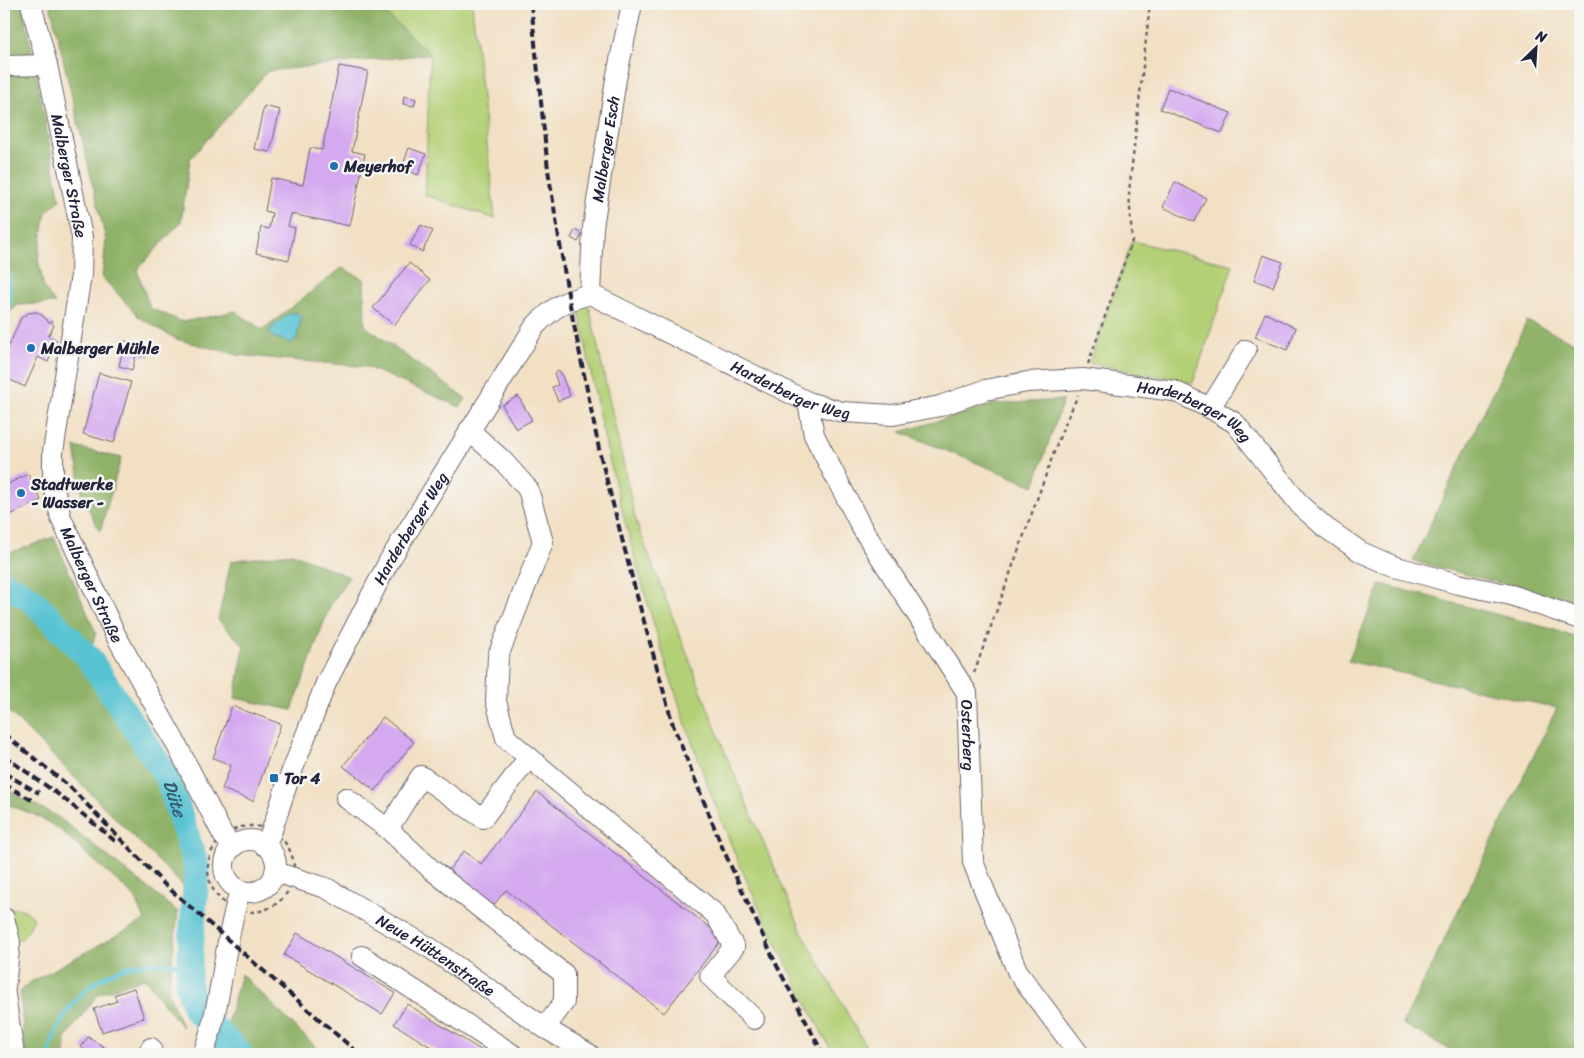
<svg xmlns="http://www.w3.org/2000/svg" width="1584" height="1058" font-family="Sriracha,sans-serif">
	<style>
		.green { fill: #b4d076; stroke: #6b7958 }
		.forest { fill: #8fb267; stroke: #586a51 }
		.water { fill: #57c2d2; stroke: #3c7286 }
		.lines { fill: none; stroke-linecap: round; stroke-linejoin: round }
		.stream { stroke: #57c2d2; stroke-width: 4.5 }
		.canal { stroke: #57c2d2; stroke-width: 15 }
		.river { stroke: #57c2d2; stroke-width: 26 }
		.building { fill: #d4a9f0 }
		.minor-casing { stroke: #6b646b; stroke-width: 22 }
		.path { stroke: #6b646b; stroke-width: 2.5; stroke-dasharray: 4 4; stroke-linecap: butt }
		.minor { stroke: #fff; stroke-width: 20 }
		.rail { stroke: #22223b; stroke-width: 4; stroke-dasharray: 8 4; stroke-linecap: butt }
		.poi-dot { fill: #1f6fb2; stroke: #f6f6f2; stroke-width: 2 }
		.labels { text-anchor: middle; stroke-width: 5; stroke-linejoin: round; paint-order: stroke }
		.street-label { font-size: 16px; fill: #22223b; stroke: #f6f6f2 }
		.poi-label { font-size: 16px; font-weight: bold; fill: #22223b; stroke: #f6f6f2; text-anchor: start }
		.water-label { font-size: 18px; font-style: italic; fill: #355a70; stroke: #f6f6f2 }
	</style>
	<rect width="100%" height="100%" fill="#f6f6f2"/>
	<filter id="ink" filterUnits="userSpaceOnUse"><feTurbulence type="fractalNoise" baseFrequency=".02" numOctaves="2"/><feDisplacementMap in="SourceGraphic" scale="10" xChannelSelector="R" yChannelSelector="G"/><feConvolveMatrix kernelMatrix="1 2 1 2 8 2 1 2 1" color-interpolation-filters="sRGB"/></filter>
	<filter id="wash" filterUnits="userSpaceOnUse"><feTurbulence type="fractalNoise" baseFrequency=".0096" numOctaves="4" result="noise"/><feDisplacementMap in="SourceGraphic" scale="20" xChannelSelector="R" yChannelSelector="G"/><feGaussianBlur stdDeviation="1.12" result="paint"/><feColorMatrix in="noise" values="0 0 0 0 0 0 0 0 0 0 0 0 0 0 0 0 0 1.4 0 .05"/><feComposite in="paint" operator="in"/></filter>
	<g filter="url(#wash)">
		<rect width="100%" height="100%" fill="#f2e0c4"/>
		<g class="green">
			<path d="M383,4H472L495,219L425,195L430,54L384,12Z"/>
			<path d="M1132,241L1233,265L1193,383L1089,363Z"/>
			<path d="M578,305L589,306L636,522L728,760L802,932L870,1054H833C797,985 760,915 730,842C679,717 640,586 608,454C596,405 588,355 578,305Z"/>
			<path d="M16,908L25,910L34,918C30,927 26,939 16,941L8,910Z"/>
		</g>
		<g class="forest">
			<path d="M4,4H22L24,10L60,200L46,212L38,259L44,288L55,303L18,305L4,317Z"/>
			<path d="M50,4H383L384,12L430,54L268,71L190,159L181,222L137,270L150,308L183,322L236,311L262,330L342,268L364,279L365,326L466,399L460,407L367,367L238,355L176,339L139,317L102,277L106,240Z"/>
			<path d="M1527,321L1580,345V608L1559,598L1413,561Z"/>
			<path d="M1063,400L1034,486L900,432L995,404Z"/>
			<path d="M75,447L121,458L100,532L82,495Z"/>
			<path d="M54,537L96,633L84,669L161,782L185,856L184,887L4,707V555Z"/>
			<path d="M292,553L349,577L329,608L292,710L235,698L244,646L218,620L231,561Z"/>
			<path d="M1381,584L1552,629L1580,639V1054H1458L1403,1024L1557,708L1348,661Z"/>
			<path d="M4,788L58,817L178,912L168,992L182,1027L145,978L98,994L66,1037L65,1054H25L20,991L29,983L145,920L135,897L58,828L35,815L4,803Z"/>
			<path d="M241,974L323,1054H219Z"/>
		</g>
		<path class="water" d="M290,313H297L301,317L297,339L291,343L273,337L270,332L271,328Z"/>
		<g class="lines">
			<path class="stream" d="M49,1054C59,1012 88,977 131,966C150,961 171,964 189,965"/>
			<path class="canal" d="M4,276V305"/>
			<path class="river" id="s1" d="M4,584L30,598L88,657L168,778L197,868L188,985L196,1010L240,1054"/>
		</g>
		<g id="blocks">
			<g class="building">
				<path d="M339,66L368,71L352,151L365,154L350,226L291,214L288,226L295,228L289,260L256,253L261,227L269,229L272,213L265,211L271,178L303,185L310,148L322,150Z"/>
				<path d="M1168,88L1231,113L1222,133L1160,109Z"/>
				<path d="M404,96L416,99L414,106L403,104Z"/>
				<path d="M264,106L280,110L270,152L254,149Z"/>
				<path d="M409,148L426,154L418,175L402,168Z"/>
				<path d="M1175,182L1206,198L1194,222L1163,207Z"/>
				<path d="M421,225L433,231L422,252L410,245Z"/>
				<path d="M575,230L582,234L578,242L571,238Z"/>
				<path d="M1263,255L1283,262L1273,287L1254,280Z"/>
				<path d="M409,263L430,280L394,325L373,308Z"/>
				<path d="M37,312L43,316L49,323L51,321L54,326L48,336L57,340L48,362L38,357L25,387L4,377V357L21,318L28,313Z"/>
				<path d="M1265,313L1296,328L1287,350L1255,337Z"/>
				<path d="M125,341L148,347L146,357L136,355L132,370L119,366Z"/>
				<path d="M560,371L570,396L558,401L552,387L558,385L554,373Z"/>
				<path d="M99,373L131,382L114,443L83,434Z"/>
				<path d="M518,396L532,420L516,429L502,405Z"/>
				<path d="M28,474L41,500L4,518V486Z"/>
				<path d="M232,706L281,724L253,801L222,789L231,765L213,758Z"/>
				<path d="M383,717L414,742L375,791L343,766Z"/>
				<path d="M537,792L723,938L664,1013L506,890L493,906L448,871L464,851L481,864Z"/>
				<path d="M297,933L395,993L382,1014L284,955Z"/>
				<path d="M134,988L144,1018L102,1032L94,1009L117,1001L114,995Z"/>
				<path d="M407,1004L487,1054H442L394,1024Z"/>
				<path d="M88,1037L115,1054H89L81,1047Z"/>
			</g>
		</g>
	</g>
	<g filter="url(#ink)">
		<use href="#blocks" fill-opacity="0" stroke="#6b646b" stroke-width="1"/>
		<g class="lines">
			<g class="minor-casing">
				<g id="minor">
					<path id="s2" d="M31,4L47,65L82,237L81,275L53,452V484L61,518L115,634L173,738L223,835L233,847"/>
					<path d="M4,66L47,65"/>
					<path id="s3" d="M590,294L593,227L616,79L632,4"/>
					<path id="s4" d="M808,402L814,435L862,528L967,693L973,862L1018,973L1079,1054"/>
					<path d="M1210,408L1246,350"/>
					<path d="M469,430L503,461L528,489L543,542L498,656L496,701L506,738L715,914L734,947L710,976L754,1019"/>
					<path d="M346,798L388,829L421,776L483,818L529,757"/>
					<path d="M388,829L432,870L564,974V1002L545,1028"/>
					<circle cx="250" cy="866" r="26"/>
					<path id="s5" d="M264,845L271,833L287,784L326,683L389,561L535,326C554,307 564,301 590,294L808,402L842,412L893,415L940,406L985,390L1027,382L1083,379L1174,391L1210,408L1235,423L1301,506L1326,528L1361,552L1393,566L1458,584L1511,595L1580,619"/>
					<path id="s6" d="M275,872L326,888L430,948L545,1028L589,1054"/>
					<path d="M4,918L10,942L4,995"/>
					<path d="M362,956L512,1054"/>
					<path d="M5,995L14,1054"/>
					<path d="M148,1054L151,1048"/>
					<path d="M203,1054C223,1001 223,944 240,891"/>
				</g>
			</g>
			<g class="path">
				<path d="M1088,364L1132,241L1129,192L1150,4"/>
				<path d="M974,673L1061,433L1078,395"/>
				<circle cx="251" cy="869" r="43"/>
			</g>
			<use href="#minor" class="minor"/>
			<g class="rail">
				<path d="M531,4L548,170L569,300L600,454L635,589L673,725L723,849L776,964L823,1054"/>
				<path d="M4,734L70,787L164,884L359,1054"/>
				<path d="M4,756L62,797L115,841"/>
				<path d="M4,773L39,793"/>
				<path d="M4,784L35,802"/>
			</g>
		</g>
	</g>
	<g class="poi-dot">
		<circle cx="334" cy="166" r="5"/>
		<circle cx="31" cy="348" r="5"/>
		<circle cx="21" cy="493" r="5"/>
		<rect x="269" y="773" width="10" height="10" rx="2.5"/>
	</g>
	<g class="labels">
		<g class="street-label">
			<text dy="6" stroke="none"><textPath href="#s3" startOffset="146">Malberger Esch</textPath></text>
			<text dy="6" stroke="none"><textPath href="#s2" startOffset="176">Malberger Straße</textPath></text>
			<text dy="6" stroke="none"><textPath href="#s5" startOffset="875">Harderberger Weg</textPath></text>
			<text dy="6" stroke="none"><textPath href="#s5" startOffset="1295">Harderberger Weg</textPath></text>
			<text dy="6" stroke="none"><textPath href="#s5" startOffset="350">Harderberger Weg</textPath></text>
			<text dy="6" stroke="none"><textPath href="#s2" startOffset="596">Malberger Straße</textPath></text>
			<text dy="6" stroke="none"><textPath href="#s4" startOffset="376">Osterberg</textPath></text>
			<text dy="6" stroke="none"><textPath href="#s6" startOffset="182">Neue Hüttenstraße</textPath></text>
		</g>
		<g class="poi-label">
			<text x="344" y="172">Meyerhof</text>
			<text x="41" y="354">Malberger Mühle</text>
			<text x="31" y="490">Stadtwerke<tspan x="31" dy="18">- Wasser -</tspan></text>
			<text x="284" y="784">Tor 4</text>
		</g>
		<g class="water-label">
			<text dy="6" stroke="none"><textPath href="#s1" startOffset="279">Düte</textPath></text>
		</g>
	</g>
	<rect width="1584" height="1058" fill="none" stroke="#f6f6f2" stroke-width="20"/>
	<g transform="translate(1536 48) rotate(25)" stroke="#f6f6f2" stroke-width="4" paint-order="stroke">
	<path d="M0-4L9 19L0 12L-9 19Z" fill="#22223b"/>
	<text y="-8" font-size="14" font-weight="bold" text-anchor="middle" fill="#22223b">N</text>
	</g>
</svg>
